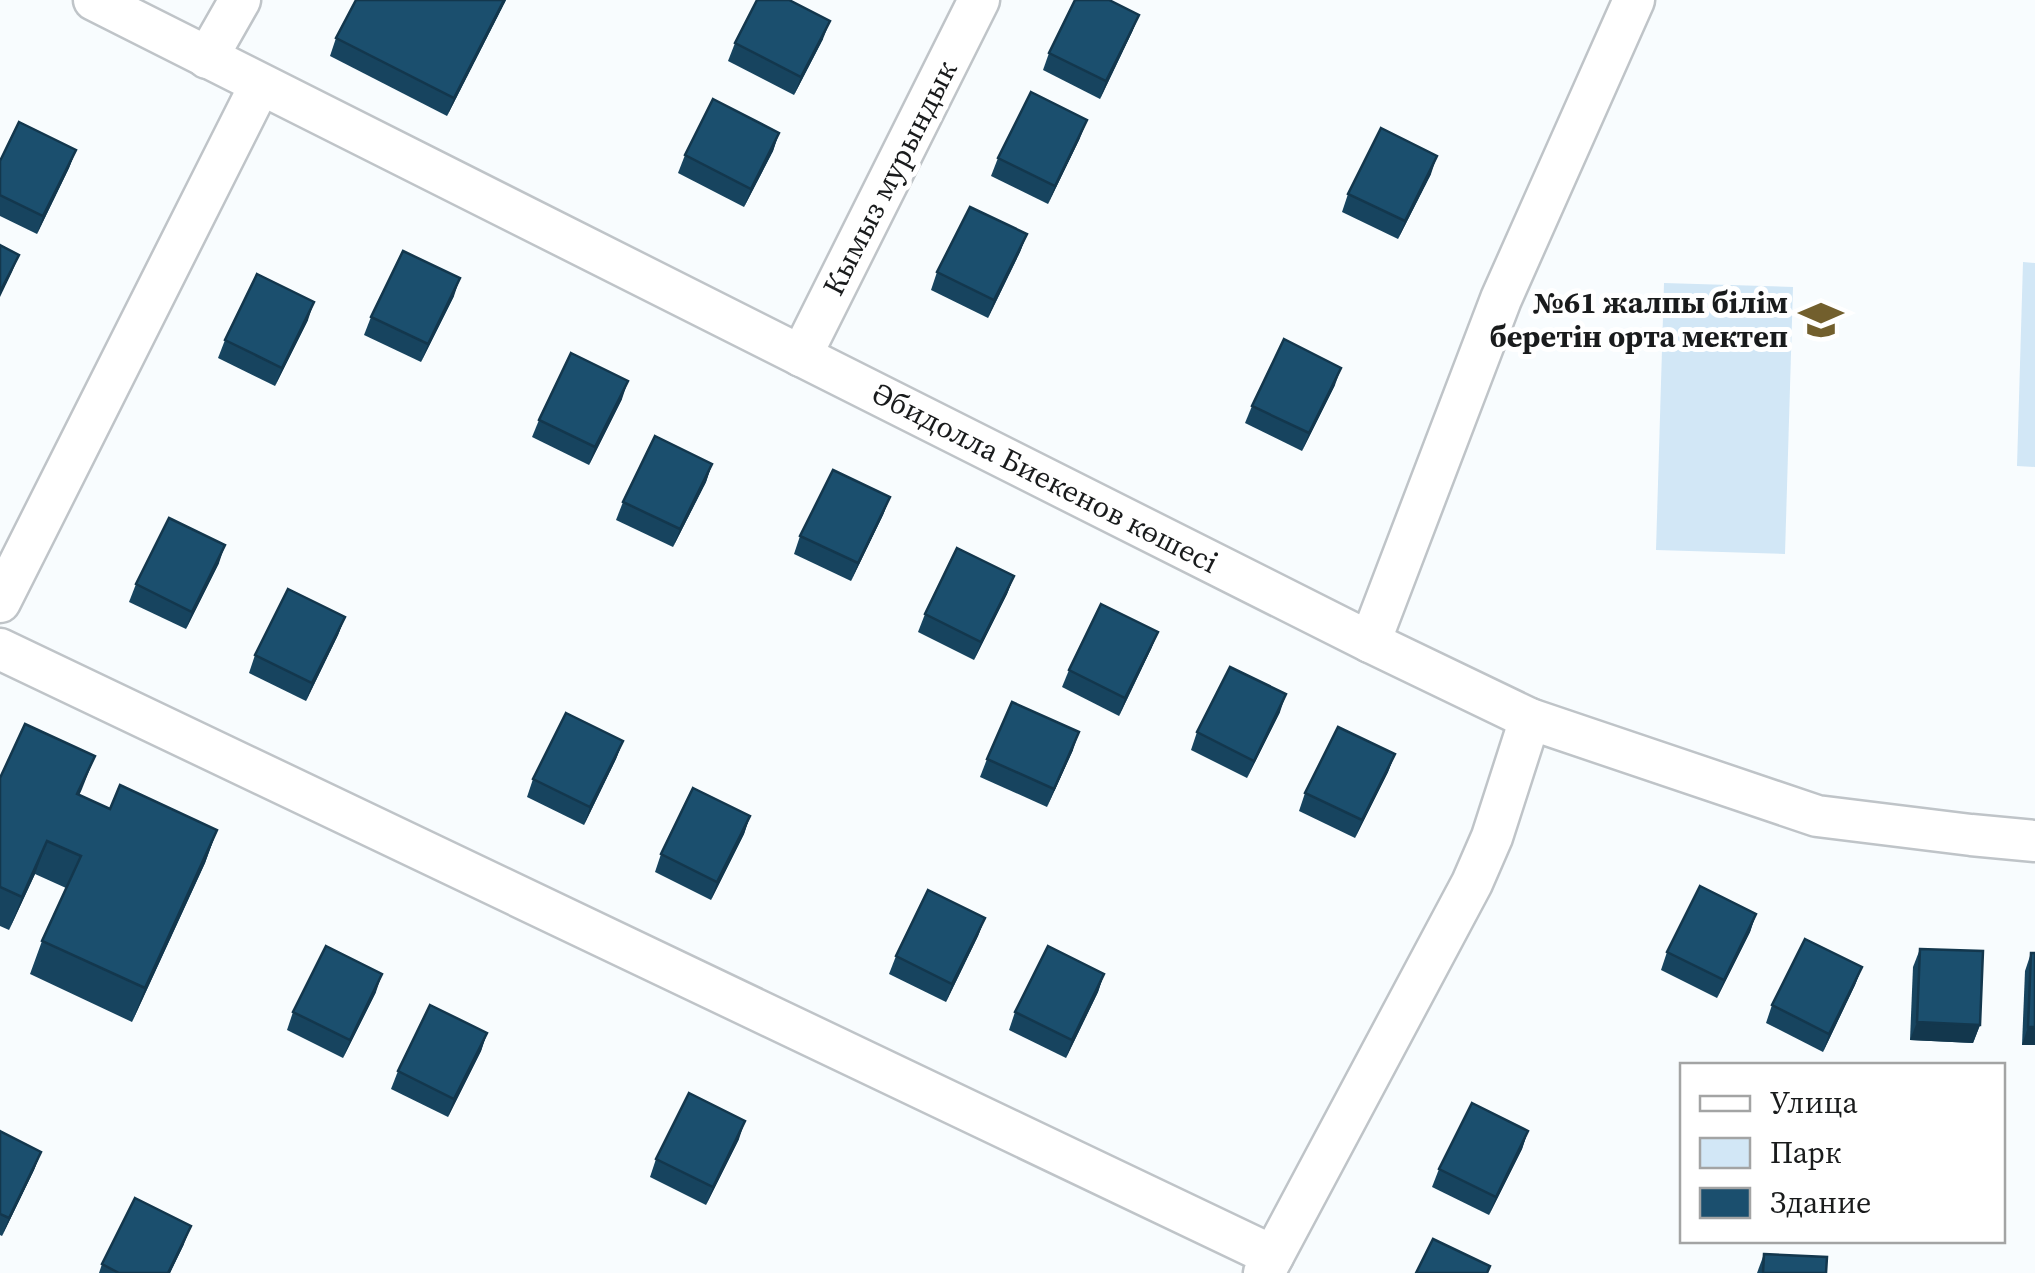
<svg xmlns="http://www.w3.org/2000/svg" width="2035" height="1273" font-family="'Source Serif 4',serif">
	<style>
		.green { fill: #d2e7f6 }
		.lines { fill: none; stroke-linecap: round; stroke-linejoin: round }
		.minor-casing { stroke: #bfc4c8; stroke-width: 45 }
		.minor { stroke: #fff; stroke-width: 40 }
		.wall { fill: #17445f }
		.shaded-wall { fill: #13374d }
		.building { fill: #1b4f6e; stroke: #13374d; stroke-width: 2.5 }
		.labels { text-anchor: middle; stroke-width: 10; stroke-linejoin: round; paint-order: stroke }
		.street-label { font-size: 30px; fill: #191b1c; stroke: #fff }
		.poi-label { font-size: 30px; font-weight: bold; fill: #191b1c; stroke: #fff; text-anchor: end }
	</style>
	<rect width="100%" height="100%" fill="#f8fcfe"/>
	<g class="green">
		<path d="M2023,262L2035,263V467L2017,466Z"/>
		<path d="M1664,283L1793,287L1785,554L1656,550Z"/>
	</g>
	<g class="lines">
		<g class="minor-casing">
			<g id="minor">
				<path d="M94,0L1370,642L1530,719L1817,816L1971,835L2035,841"/>
				<path d="M207,58L240,0"/>
				<path d="M801,356L979,0"/>
				<path d="M0,602L260,85"/>
				<path d="M1370,642L1501,299L1634,0"/>
				<path d="M0,649L1273,1256"/>
				<path d="M1264,1273L1472,883L1492,837L1530,719"/>
			</g>
		</g>
		<use href="#minor" class="minor"/>
	</g>
	<g class="wall">
		<path d="M506,0L447,116L330,56L336,38Z"/>
		<path d="M1139,15L1132,32L1100,99L1043,70L1049,53Z"/>
		<path d="M823,39L794,95L728,61L735,43Z"/>
		<path d="M779,133L773,151L744,207L678,173L685,155Z"/>
		<path d="M1080,138L1048,204L991,176L998,158Z"/>
		<path d="M76,150L69,168L37,234L0,216V161Z"/>
		<path d="M1431,174L1398,239L1342,212L1348,194Z"/>
		<path d="M1027,234L1020,252L988,318L931,290L937,272Z"/>
		<path d="M454,296L421,362L364,335L371,317Z"/>
		<path d="M308,320L275,386L218,358L225,340Z"/>
		<path d="M1335,385L1302,451L1245,423L1252,406Z"/>
		<path d="M622,399L589,465L532,437L539,420Z"/>
		<path d="M712,464L706,482L673,547L616,520L623,502Z"/>
		<path d="M890,497L883,515L851,581L794,554L800,536Z"/>
		<path d="M219,563L186,629L129,602L136,584Z"/>
		<path d="M1014,576L1007,594L974,660L918,632L925,614Z"/>
		<path d="M345,617L338,635L306,701L249,673L255,655Z"/>
		<path d="M1158,632L1151,649L1119,716L1062,687L1069,670Z"/>
		<path d="M1280,712L1247,778L1191,750L1197,732Z"/>
		<path d="M623,741L616,759L584,825L527,797L533,779Z"/>
		<path d="M1073,750L1047,807L980,777L987,759Z"/>
		<path d="M1395,754L1388,772L1355,838L1299,811L1305,793Z"/>
		<path d="M0,778L80,795L110,809L217,830L205,863L132,1022L30,974L42,941L66,888L35,874L9,930L0,926Z"/>
		<path d="M750,816L744,834L711,900L655,872L661,854Z"/>
		<path d="M1756,914L1750,932L1717,998L1661,970L1667,952Z"/>
		<path d="M985,918L978,936L946,1002L889,974L896,956Z"/>
		<path d="M1920,949L1980,1025L1973,1043L1910,1040L1913,967Z"/>
		<path d="M2031,953L2035,1045H2022L2025,971Z"/>
		<path d="M1862,967L1855,985L1823,1052L1766,1023L1772,1005Z"/>
		<path d="M1104,974L1098,992L1066,1058L1009,1030L1015,1012Z"/>
		<path d="M376,992L343,1058L287,1030L293,1012Z"/>
		<path d="M487,1033L481,1051L448,1117L391,1089L398,1071Z"/>
		<path d="M0,1131L41,1152L34,1170L2,1236L0,1235Z"/>
		<path d="M1528,1131L1522,1149L1489,1215L1432,1187L1439,1169Z"/>
		<path d="M739,1139L706,1205L650,1177L656,1159Z"/>
		<path d="M184,1244L170,1273H99L102,1264Z"/>
		<path d="M1764,1254L1826,1273H1757Z"/>
	</g>
	<g class="shaded-wall">
		<path d="M504,0H506L447,116L454,98Z"/>
		<path d="M1139,15L1132,32L1100,99L1106,81Z"/>
		<path d="M830,21L823,39L794,95L801,77Z"/>
		<path d="M1087,120L1080,138L1048,204L1055,186Z"/>
		<path d="M779,133L773,151L744,207L751,189Z"/>
		<path d="M76,150L69,168L37,234L43,216Z"/>
		<path d="M1437,156L1431,174L1398,239L1405,221Z"/>
		<path d="M1027,234L1020,252L988,318L994,300Z"/>
		<path d="M19,255L12,272L0,297V292Z"/>
		<path d="M460,278L454,296L421,362L428,344Z"/>
		<path d="M314,302L308,320L275,386L282,368Z"/>
		<path d="M1341,368L1335,385L1302,451L1309,433Z"/>
		<path d="M628,381L622,399L589,465L595,447Z"/>
		<path d="M712,464L706,482L673,547L680,529Z"/>
		<path d="M890,497L883,515L851,581L858,563Z"/>
		<path d="M225,545L219,563L186,629L192,612Z"/>
		<path d="M1014,576L1007,594L974,660L981,642Z"/>
		<path d="M345,617L338,635L306,701L312,683Z"/>
		<path d="M1158,632L1151,649L1119,716L1125,698Z"/>
		<path d="M1286,694L1280,712L1247,778L1254,761Z"/>
		<path d="M1079,732L1073,750L1047,807L1054,789Z"/>
		<path d="M623,741L616,759L584,825L590,807Z"/>
		<path d="M1395,754L1388,772L1355,838L1362,820Z"/>
		<path d="M95,756L82,789L65,827L77,794Z"/>
		<path d="M750,816L744,834L711,900L717,882Z"/>
		<path d="M217,830L205,863L132,1022L145,988Z"/>
		<path d="M47,841L35,874L9,930L22,897Z"/>
		<path d="M1756,914L1750,932L1717,998L1724,980Z"/>
		<path d="M985,918L978,936L946,1002L952,984Z"/>
		<path d="M1862,967L1855,985L1823,1052L1829,1034Z"/>
		<path d="M382,974L376,992L343,1058L350,1040Z"/>
		<path d="M1104,974L1098,992L1066,1058L1072,1040Z"/>
		<path d="M1917,1022L1980,1025L1973,1043L1910,1040Z"/>
		<path d="M2028,1027H2035V1045H2022Z"/>
		<path d="M487,1033L481,1051L448,1117L454,1099Z"/>
		<path d="M745,1121L739,1139L706,1205L713,1187Z"/>
		<path d="M1528,1131L1522,1149L1489,1215L1496,1197Z"/>
		<path d="M41,1152L34,1170L2,1236L9,1218Z"/>
		<path d="M191,1226L184,1244L170,1273H168Z"/>
	</g>
	<g class="building">
		<path d="M356,0H504L454,98L336,38Z"/>
		<path d="M757,0H789L830,21L801,77L735,43Z"/>
		<path d="M1075,0H1109L1139,15L1106,81L1049,53Z"/>
		<path d="M1031,92L1087,120L1055,186L998,158Z"/>
		<path d="M713,99L779,133L751,189L685,155Z"/>
		<path d="M19,122L76,150L43,216L0,195V161Z"/>
		<path d="M1381,128L1437,156L1405,221L1348,194Z"/>
		<path d="M970,207L1027,234L994,300L937,272Z"/>
		<path d="M0,245L19,255L0,292Z"/>
		<path d="M403,251L460,278L428,344L371,317Z"/>
		<path d="M257,274L314,302L282,368L225,340Z"/>
		<path d="M1284,339L1341,368L1309,433L1252,406Z"/>
		<path d="M571,353L628,381L595,447L539,420Z"/>
		<path d="M655,436L712,464L680,529L623,502Z"/>
		<path d="M833,470L890,497L858,563L800,536Z"/>
		<path d="M169,518L225,545L192,612L136,584Z"/>
		<path d="M957,548L1014,576L981,642L925,614Z"/>
		<path d="M288,589L345,617L312,683L255,655Z"/>
		<path d="M1101,604L1158,632L1125,698L1069,670Z"/>
		<path d="M1230,667L1286,694L1254,761L1197,732Z"/>
		<path d="M1012,702L1079,732L1054,789L987,759Z"/>
		<path d="M566,713L623,741L590,807L533,779Z"/>
		<path d="M25,724L95,756L77,794L110,809L120,785L217,830L145,988L42,941L81,856L47,841L22,897L0,887V778Z"/>
		<path d="M1338,727L1395,754L1362,820L1305,793Z"/>
		<path d="M693,788L750,816L717,882L661,854Z"/>
		<path d="M1700,886L1756,914L1724,980L1667,952Z"/>
		<path d="M928,890L985,918L952,984L896,956Z"/>
		<path d="M1805,939L1862,967L1829,1034L1772,1005Z"/>
		<path d="M326,946L382,974L350,1040L293,1012Z"/>
		<path d="M1048,946L1104,974L1072,1040L1015,1012Z"/>
		<path d="M1920,949L1983,951L1980,1025L1917,1022Z"/>
		<path d="M2031,953H2035V1027H2028Z"/>
		<path d="M430,1005L487,1033L454,1099L398,1071Z"/>
		<path d="M689,1093L745,1121L713,1187L656,1159Z"/>
		<path d="M1472,1103L1528,1131L1496,1197L1439,1169Z"/>
		<path d="M0,1131L41,1152L9,1218L0,1214Z"/>
		<path d="M135,1198L191,1226L168,1273H119L102,1264Z"/>
		<path d="M1433,1239L1490,1266L1487,1273H1416Z"/>
		<path d="M1764,1254L1827,1257L1826,1273H1763Z"/>
	</g>
	<defs>
		<g id="school-bare" transform="scale(3.45)"><path d="M0-5L7-2L0 1L-7-2ZM-4 1L0 2.5L4 1V4Q0 6-4 4Z" fill="#725f2d" stroke="#fff" stroke-width="2.5" paint-order="stroke"/></g>
	</defs>
	<g fill-rule="evenodd">
		<use href="#school-bare" x="1821" y="320"/>
	</g>
	<g class="labels">
		<g class="street-label">
			<text transform="translate(890 178) rotate(-63)" y="10">Кымыз мурындык</text>
			<text transform="translate(1045 478) rotate(27)" y="10">Әбидолла Биекенов көшесі</text>
		</g>
		<g class="poi-label">
			<text x="1788" y="313">№61 жалпы білім<tspan x="1788" dy="34">беретін орта мектеп</tspan></text>
		</g>
	</g>
	<rect x="1680" y="1063" width="325" height="180" fill="#ffffff" stroke="#a3a4a4" stroke-width="2.5"/>
	<rect x="1700" y="1096" width="50" height="15" fill="#ffffff" stroke="#a3a4a4" stroke-width="2.5"/>
	<text x="1770" y="1113" font-size="30" fill="#191b1c">Улица</text>
	<rect x="1700" y="1138" width="50" height="30" fill="#d2e7f6" stroke="#a3a4a4" stroke-width="2.5"/>
	<text x="1770" y="1163" font-size="30" fill="#191b1c">Парк</text>
	<rect x="1700" y="1188" width="50" height="30" fill="#1b4f6e" stroke="#a3a4a4" stroke-width="2.5"/>
	<text x="1770" y="1213" font-size="30" fill="#191b1c">Здание</text>
</svg>
